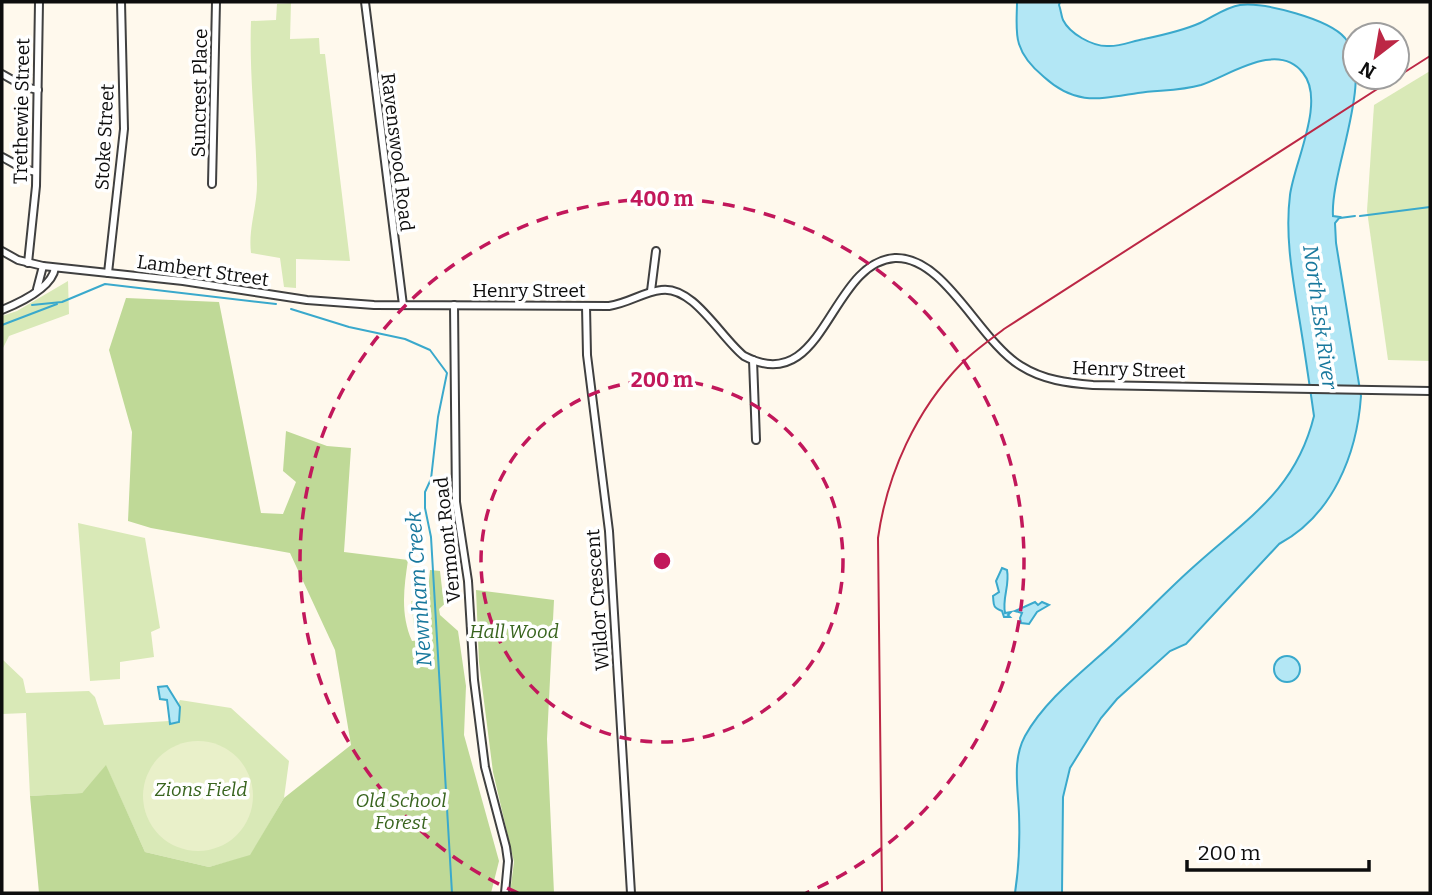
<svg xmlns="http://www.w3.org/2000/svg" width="1432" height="895" font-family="Bitter,serif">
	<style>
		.green { fill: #d9e9b7 }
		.forest { fill: #bfd997 }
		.pitch { fill: #e9f0c9 }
		.water { fill: #b3e7f5; stroke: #3aa9cc; stroke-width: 2 }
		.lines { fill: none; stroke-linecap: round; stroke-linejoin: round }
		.stream { stroke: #3aa9cc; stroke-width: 2 }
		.minor-casing { stroke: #404040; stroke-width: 10 }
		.minor { stroke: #fff; stroke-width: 6 }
		.rail { stroke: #bc2745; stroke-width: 2 }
		.ring { fill: none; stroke: #c2185b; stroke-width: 3.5; stroke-dasharray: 12 9 }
		.labels { text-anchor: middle; stroke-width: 7; stroke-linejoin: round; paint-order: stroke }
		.street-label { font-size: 19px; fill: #0d0d0d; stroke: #fff }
		.park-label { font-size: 19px; font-style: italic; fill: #38641e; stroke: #fff }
		.water-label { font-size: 21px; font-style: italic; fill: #18789d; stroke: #fff }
		.centre { fill: #c2185b; stroke: #fff; stroke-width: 3.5 }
		.ring-label { font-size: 21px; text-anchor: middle; font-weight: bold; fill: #c2185b; stroke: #fff; stroke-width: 7; stroke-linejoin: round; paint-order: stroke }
	</style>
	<rect width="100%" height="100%" fill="#fff9ed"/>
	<g class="green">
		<path d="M291,3L290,39L319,38L320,54H325L350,261L296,259V288L284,287L280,258L251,253C248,229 257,208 257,184C256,129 249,76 251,21L276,20L277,4Z"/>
		<path d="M1430,71V361L1388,360L1367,211L1374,105Z"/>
		<path d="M68,281L69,314L9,336L2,350V316L17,311Z"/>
		<path d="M78,523L145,538L160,628L151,632L154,657L120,662V679L90,681Z"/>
		<path d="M425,600L428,634L415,635L411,601Z"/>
		<path d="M2,659L23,679L26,693L89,691L95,697L104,725L169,721L180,700L231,708L289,761L284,798L250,856L209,867L145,852L106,766L82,793L30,796L26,713L2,714Z"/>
	</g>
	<g class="forest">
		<path d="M126,298L219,302L261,513L283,514L296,482L283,471L286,431L327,446L351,448L344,552L408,560C404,587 400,614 412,641L430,639L427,601L430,570L440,571L443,597L450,599L439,609L440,615L458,631L466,686L464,735L499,861L491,893H39L30,796L82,793L106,765L145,852L209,867L250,855L284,798L351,745L335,650L290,553L151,528L128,521L132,432L109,350Z"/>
		<path d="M476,590L554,600L547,739L554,893H510L514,862L493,772L479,662Z"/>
	</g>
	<circle class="pitch" cx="198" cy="796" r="55"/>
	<g class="water">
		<path d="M1017,2H1060L1059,5C1061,10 1061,15 1063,20C1070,34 1092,46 1107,46C1120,47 1132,41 1144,39C1163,35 1182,31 1200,23C1213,17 1226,7 1240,5C1264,2 1329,19 1345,38C1376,77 1330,170 1333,216L1340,217L1335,223L1336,243L1361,396C1357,454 1333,515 1279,544L1186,644L1170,651L1117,699L1101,718L1070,768L1063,797L1062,893H1015C1019,867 1020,841 1019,814C1018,788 1012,760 1025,736C1042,705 1072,680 1097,658C1130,630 1158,599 1190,570C1244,520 1295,493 1314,416C1309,381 1304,346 1298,311C1292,274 1285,234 1290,195C1294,163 1326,101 1303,73C1277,40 1229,76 1201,85C1180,91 1159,90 1138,93C1099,99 1076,106 1044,77C1033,68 1023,57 1019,44C1015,32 1017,15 1017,2Z"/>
		<path d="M1002,568L1007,570C1010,586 1002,597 1005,613L1011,612L1008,615L1010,617H1004L1002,611C992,607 994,605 993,596L999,592L996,581Z"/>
		<path d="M1035,602L1038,605L1042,602L1049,605L1037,612L1029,624L1021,623L1020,618L1022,613L1015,611Z"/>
		<circle cx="1287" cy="669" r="13"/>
		<path d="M167,686L180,707L179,722L170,724L167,700L160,699L158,687Z"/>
	</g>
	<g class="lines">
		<g class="stream">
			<path d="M1360,216L1430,207"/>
			<path d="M1340,218L1355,216"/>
			<path d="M32,305L62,302L105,284L276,304"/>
			<path d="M291,309L349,327L405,339L430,350L447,373L438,417L431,479L425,492V508L431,537L452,893"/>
			<path d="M2,325L57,304"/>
		</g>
		<g class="minor-casing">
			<g id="minor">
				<path d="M365,2L403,305"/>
				<path d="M2,74L25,87L38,90"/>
				<path d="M2,157L24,169L36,172"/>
				<path d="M212,184L216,2"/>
				<path d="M2,251L18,260L43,266L183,281L307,300L374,305L609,306C629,303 643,292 661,290C693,285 721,338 744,356C825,399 829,262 895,258C945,256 979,341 1021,366C1043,380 1068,383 1093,385L1430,391"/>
				<path d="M28,263L36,186L39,2"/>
				<path d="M108,273L124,129L121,2"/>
				<path d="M37,289L43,266"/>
				<path d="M651,291L656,251"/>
				<path d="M454,305L456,502L468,581L474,680L485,767L506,847L508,861L505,893"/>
				<path d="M586,306L587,355L609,531L631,893"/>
				<path d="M2,310C19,303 52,288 55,268"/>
				<path d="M753,360L756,440"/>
			</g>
		</g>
		<use href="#minor" class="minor"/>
		<g class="rail">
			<path d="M1397,77L1430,56"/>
			<path d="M882,893L878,538C887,474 916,410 962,363C974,351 990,340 1004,329L1396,77"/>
		</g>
	</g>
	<g class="ring">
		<circle cx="662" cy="561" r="181"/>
		<path d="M518 893A362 362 0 1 1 806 893"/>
	</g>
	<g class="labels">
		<g class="street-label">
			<text transform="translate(199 93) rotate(-89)" y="7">Suncrest Place</text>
			<text transform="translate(21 111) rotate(-89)" y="7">Trethewie Street</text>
			<text transform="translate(104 137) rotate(-87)" y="7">Stoke Street</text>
			<text transform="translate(398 152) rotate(83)" y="7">Ravenswood Road</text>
			<text transform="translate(203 270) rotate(8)" y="7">Lambert Street</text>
			<text x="529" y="297">Henry Street</text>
			<text transform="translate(1129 369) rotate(2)" y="7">Henry Street</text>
			<text transform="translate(447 540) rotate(-96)" y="7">Vermont Road</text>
			<text transform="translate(597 600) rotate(-94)" y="7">Wildor Crescent</text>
		</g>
		<g class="park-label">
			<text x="514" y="638">Hall Wood</text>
			<text x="201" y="796">Zions Field</text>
			<text x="401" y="807">Old School<tspan x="401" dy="22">Forest</tspan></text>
		</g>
		<g class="water-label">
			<text transform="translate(1320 317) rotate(82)" y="7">North Esk River</text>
			<text transform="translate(419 589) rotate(-94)" y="7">Newnham Creek</text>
		</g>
	</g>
	<circle cx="662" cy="561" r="10" class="centre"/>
	<g class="ring-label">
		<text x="662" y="206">400 m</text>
		<text x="662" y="387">200 m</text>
	</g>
	<rect width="1432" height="895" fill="none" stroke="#0d0d0d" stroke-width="7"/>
	<g transform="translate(1376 56) rotate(211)"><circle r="33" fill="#ffffff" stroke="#9e9e9e" stroke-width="2"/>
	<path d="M0-5L12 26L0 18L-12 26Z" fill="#bc2745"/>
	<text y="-10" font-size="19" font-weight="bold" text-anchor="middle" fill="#0d0d0d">N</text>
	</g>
	<path d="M1187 860v10h182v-10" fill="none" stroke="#0d0d0d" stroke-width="3.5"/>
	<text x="1198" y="860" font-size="21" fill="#0d0d0d" stroke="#ffffff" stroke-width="5" paint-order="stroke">200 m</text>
</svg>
